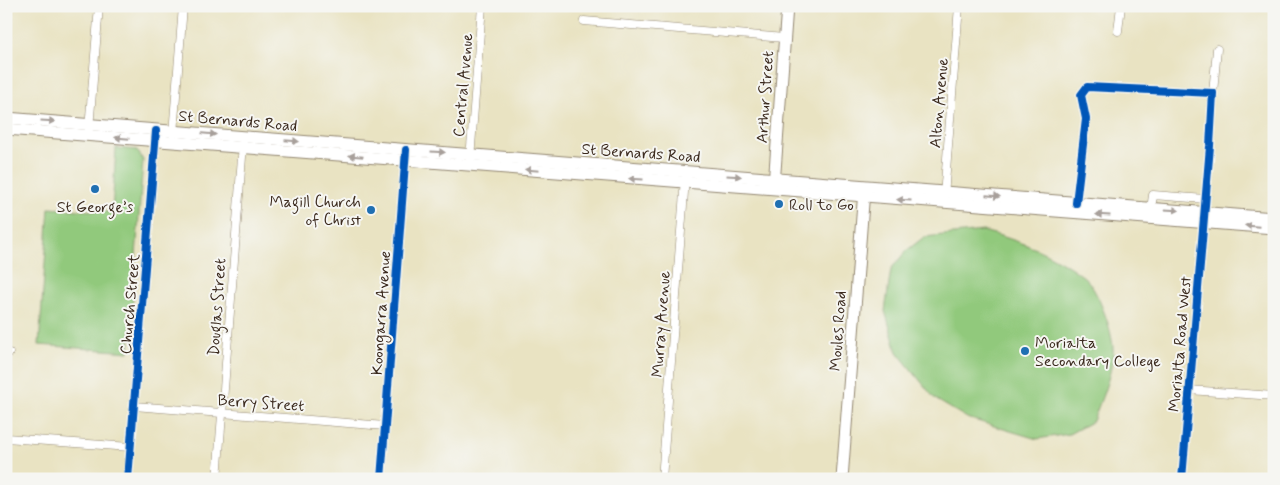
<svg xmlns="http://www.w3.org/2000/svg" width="1280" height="485" font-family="Mynerve,sans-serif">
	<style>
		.green { fill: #91c97c; stroke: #667a4d }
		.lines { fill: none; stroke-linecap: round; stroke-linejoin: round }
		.street-casing { stroke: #928670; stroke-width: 9 }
		.secondary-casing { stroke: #928670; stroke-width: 13 }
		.street { stroke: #fff; stroke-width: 8 }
		.secondary { stroke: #fff; stroke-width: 11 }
		.cycleway-casing { stroke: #f6f6f2; stroke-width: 11 }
		.cycleway { stroke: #0057b8; stroke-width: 8 }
		.oneway { fill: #a79f9a }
		.poi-dot { fill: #1f6fb2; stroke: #f6f6f2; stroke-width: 2 }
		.labels { text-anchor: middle; stroke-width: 4; stroke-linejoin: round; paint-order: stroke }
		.street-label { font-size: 16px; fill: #3b2a1e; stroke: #f6f6f2 }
		.poi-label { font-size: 16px; fill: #3b2a1e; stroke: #f6f6f2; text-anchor: start }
	</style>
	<rect width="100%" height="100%" fill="#f6f6f2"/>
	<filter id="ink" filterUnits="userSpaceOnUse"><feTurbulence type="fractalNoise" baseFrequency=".02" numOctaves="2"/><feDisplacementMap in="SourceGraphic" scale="10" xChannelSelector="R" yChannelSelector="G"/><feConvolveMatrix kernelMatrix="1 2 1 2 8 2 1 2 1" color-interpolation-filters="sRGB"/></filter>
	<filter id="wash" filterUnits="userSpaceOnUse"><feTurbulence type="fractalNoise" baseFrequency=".0096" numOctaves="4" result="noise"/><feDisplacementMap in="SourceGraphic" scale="20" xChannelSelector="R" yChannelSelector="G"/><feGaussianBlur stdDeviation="1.12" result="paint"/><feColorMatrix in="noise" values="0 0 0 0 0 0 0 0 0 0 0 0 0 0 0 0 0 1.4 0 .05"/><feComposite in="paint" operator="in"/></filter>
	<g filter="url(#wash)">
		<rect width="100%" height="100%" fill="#e9e3c2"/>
		<g class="green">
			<path d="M116,148L137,150L143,160L129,352L39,345L49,208L112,212Z"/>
			<path d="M983,231C1018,240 1055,254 1084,277C1098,288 1115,337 1113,354C1111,378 1101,399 1093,421L1069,434L1037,439L967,418L935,399L897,352L885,311L891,269L906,251L924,237Z"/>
		</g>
	</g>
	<g filter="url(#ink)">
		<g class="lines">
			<g class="street-casing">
				<g id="street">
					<path d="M584,21L784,38"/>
					<path d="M1118,31L1121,6"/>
					<path d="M1213,93L1217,49"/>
					<path d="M89,129L99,6"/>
					<path d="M173,134L183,6"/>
					<path d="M470,159L482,6"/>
					<path d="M944,196L959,6"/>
					<path d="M1076,203L1086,119L1081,95L1087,87L1213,93L1210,146L1182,479"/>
					<path d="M1151,209L1153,195L1205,199"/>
					<path d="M6,352L9,353"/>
					<path d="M1189,390L1274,396"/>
					<path d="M134,406L385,426"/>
					<path d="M6,438L130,447"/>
					<path d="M128,479L156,137"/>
					<path d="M217,479L243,144"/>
					<path d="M381,479L405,157"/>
					<path d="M662,479L685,179"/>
				</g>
			</g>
			<g class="secondary-casing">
				<g id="secondary">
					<path d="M6,118L1274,218"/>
					<path d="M6,129L1274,228"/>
					<path d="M774,185L787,6"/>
					<path d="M842,479L864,190"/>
				</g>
			</g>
			<use href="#street" class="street"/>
			<use href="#secondary" class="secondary"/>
			<g class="cycleway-casing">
				<g id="cycleway">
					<path d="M1076,203L1086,119L1081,95L1087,87L1213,93L1210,146L1182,479"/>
					<path d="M128,479L156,131"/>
					<path d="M381,479L406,150"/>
				</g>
			</g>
			<use href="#cycleway" class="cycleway"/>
		</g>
		<defs><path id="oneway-solid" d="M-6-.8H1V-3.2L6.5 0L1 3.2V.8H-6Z" transform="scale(1.25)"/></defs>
		<g class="oneway">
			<use href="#oneway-solid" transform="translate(48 121) rotate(4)"/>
			<use href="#oneway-solid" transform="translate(209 134) rotate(5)"/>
			<use href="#oneway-solid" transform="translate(122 138) rotate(-175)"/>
			<use href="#oneway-solid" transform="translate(292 141) rotate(5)"/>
			<use href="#oneway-solid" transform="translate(438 152) rotate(4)"/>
			<use href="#oneway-solid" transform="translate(356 156) rotate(-175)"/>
			<use href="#oneway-solid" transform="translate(532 170) rotate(-175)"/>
			<use href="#oneway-solid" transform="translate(734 176) rotate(4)"/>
			<use href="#oneway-solid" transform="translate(636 179) rotate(-176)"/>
			<use href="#oneway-solid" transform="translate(993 196) rotate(5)"/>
			<use href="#oneway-solid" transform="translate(904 200) rotate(-176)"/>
			<use href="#oneway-solid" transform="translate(1172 210) rotate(4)"/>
			<use href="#oneway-solid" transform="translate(1103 215) rotate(-176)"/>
			<use href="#oneway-solid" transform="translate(1252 226) rotate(-175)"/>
		</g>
	</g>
	<g class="poi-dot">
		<circle cx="95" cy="189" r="5"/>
		<circle cx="779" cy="204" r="5"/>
		<circle cx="371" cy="210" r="5"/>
		<circle cx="1025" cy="351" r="5"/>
	</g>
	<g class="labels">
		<g class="street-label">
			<text transform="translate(462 85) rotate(-85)" y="6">Central Avenue</text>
			<text transform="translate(764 97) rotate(-86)" y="6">Arthur Street</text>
			<text transform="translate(938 103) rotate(-85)" y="6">Alton Avenue</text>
			<text transform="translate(238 120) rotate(5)" y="6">St Bernards Road</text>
			<text transform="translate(641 152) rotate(4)" y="6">St Bernards Road</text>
			<text transform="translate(129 304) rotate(-85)" y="6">Church Street</text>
			<text transform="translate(216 307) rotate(-86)" y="6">Douglas Street</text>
			<text transform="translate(380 313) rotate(-86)" y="6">Koongarra Avenue</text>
			<text transform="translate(660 324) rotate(-86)" y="6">Murray Avenue</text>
			<text transform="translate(837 331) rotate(-86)" y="6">Moules Road</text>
			<text transform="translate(1179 344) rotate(-85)" y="6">Morialta Road West</text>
			<text transform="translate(261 402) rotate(4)" y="6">Berry Street</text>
		</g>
		<g class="poi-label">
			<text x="361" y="207" text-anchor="end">Magill Church<tspan x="361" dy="18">of Christ</tspan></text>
			<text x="789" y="210">Roll to Go</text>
			<text x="95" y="212" text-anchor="middle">St George’s</text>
			<text x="1035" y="348">Morialta<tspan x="1035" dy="18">Secondary College</tspan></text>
		</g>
	</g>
	<rect width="1280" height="485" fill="none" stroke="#f6f6f2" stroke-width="25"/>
</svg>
